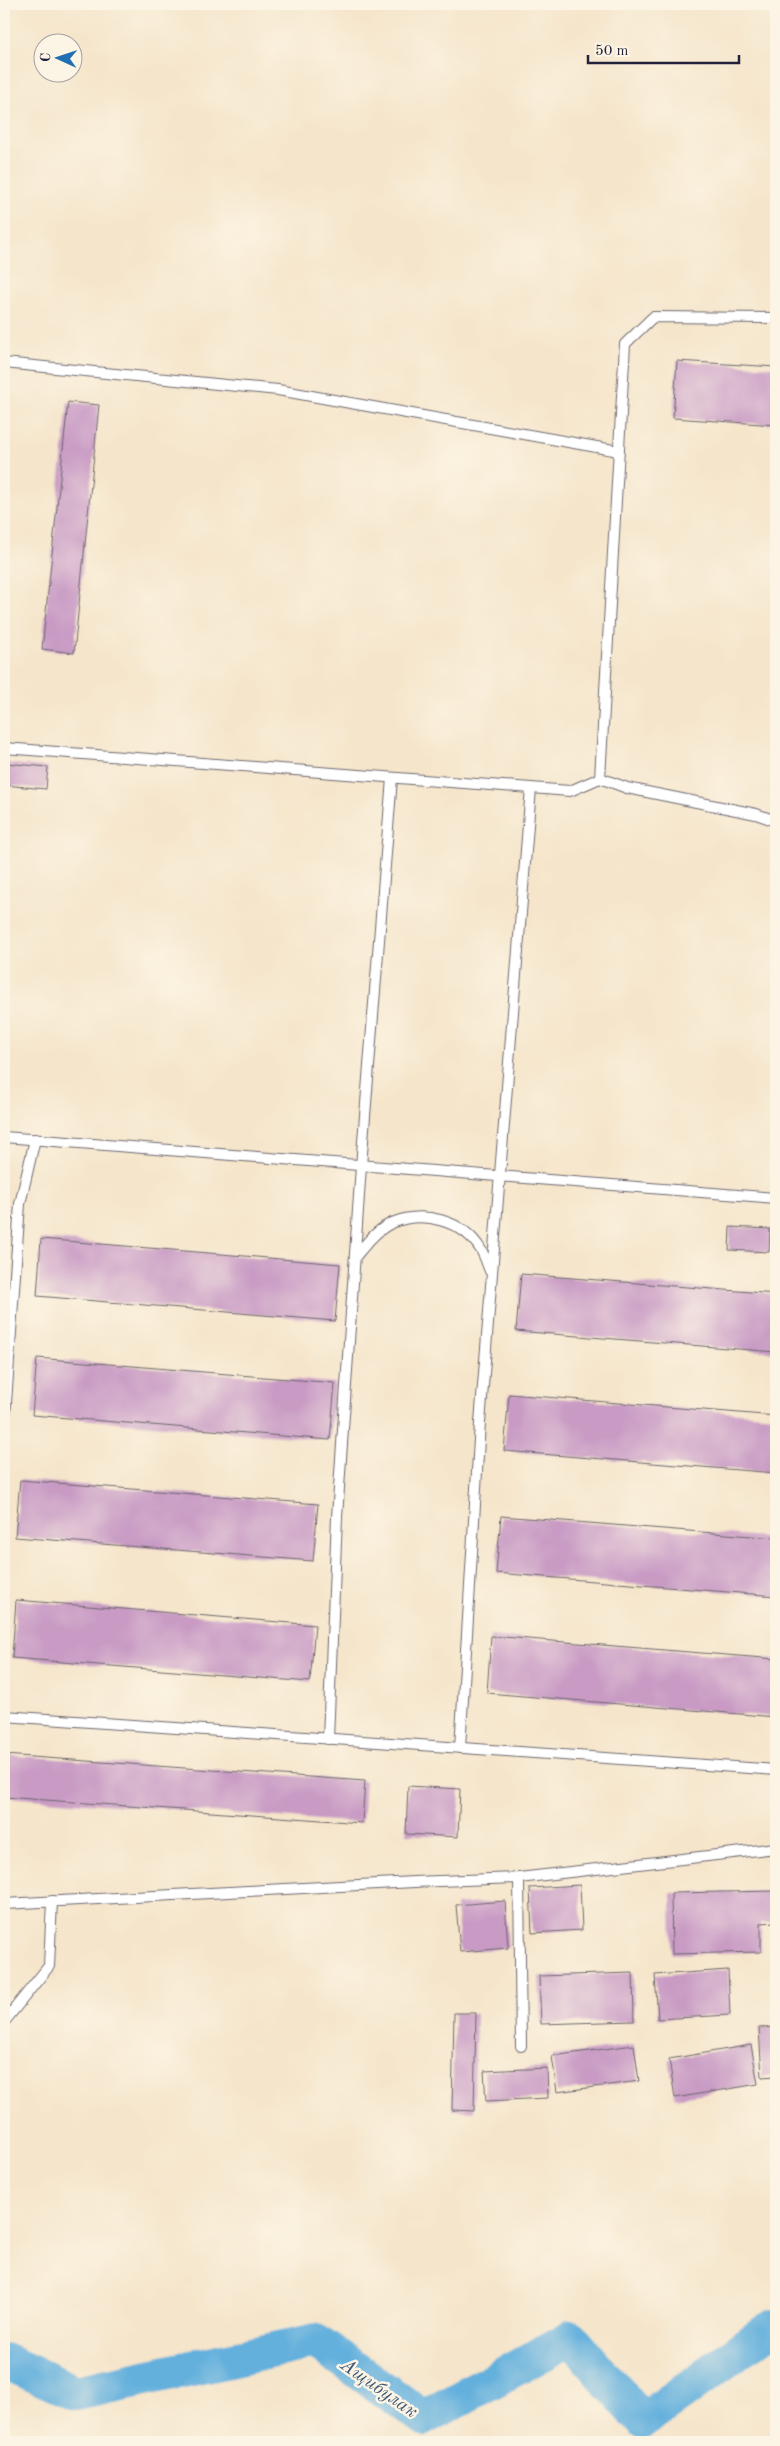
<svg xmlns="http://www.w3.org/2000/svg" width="780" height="2446" font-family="'Old Standard TT',serif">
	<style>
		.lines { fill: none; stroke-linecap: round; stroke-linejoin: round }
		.river { stroke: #64b0dd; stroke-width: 36 }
		.building { fill: #c89ac4 }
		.service-casing { stroke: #6c666d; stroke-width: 12 }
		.service { stroke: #fff; stroke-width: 10 }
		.labels { text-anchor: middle; stroke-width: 5; stroke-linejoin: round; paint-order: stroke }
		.water-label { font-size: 19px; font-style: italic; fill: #395474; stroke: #fcf5e5 }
	</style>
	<rect width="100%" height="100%" fill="#fcf5e5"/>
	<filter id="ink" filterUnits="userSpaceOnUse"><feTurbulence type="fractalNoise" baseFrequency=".02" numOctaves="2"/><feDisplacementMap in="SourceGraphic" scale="10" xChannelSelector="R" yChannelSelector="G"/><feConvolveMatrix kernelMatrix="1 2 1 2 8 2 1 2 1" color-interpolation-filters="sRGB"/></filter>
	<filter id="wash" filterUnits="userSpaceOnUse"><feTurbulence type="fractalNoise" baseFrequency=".0096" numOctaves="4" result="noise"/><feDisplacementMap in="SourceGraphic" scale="20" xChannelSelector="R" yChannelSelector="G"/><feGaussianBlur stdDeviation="1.12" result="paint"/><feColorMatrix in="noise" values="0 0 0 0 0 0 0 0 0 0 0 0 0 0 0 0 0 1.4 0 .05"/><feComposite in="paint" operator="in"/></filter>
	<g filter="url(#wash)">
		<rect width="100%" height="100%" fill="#f5e5ca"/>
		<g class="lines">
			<path class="river" d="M4,2361L76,2393L316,2341L424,2418L571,2338L643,2421L772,2327H776"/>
		</g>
		<g id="blocks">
			<g class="building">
				<path d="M677,361L776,367V425L673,418Z"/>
				<path d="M68,402L99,405L74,653L42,649Z"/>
				<path d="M5,763L48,767L46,789L4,785Z"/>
				<path d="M730,1227L770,1229L769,1252L729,1250Z"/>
				<path d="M41,1239L340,1264L335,1321L37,1296Z"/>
				<path d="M521,1274L776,1294V1352L516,1331Z"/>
				<path d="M37,1358L335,1383L330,1440L32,1415Z"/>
				<path d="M509,1394L776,1416V1473L504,1451Z"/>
				<path d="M20,1480L318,1504L313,1561L15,1537Z"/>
				<path d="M501,1516L776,1538V1596L496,1573Z"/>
				<path d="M16,1600L315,1625L310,1682L12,1658Z"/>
				<path d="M491,1636L776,1659V1717L487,1693Z"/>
				<path d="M4,1755L365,1781L362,1823L4,1797Z"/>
				<path d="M408,1786L460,1789L458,1837L406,1834Z"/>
				<path d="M580,1885L582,1930L532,1933L530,1888Z"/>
				<path d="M776,1891V1922L761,1923V1952L672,1954L671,1893Z"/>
				<path d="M505,1901L508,1948L460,1952L456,1905Z"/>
				<path d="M728,1970L730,2015L658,2019L655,1975Z"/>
				<path d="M633,1973L634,2021L541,2024L539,1976Z"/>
				<path d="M454,2013H476L474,2111L452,2110Z"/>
				<path d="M776,2027V2076L762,2077L759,2028Z"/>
				<path d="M634,2045L639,2081L557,2092L552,2056Z"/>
				<path d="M751,2045L758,2084L675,2098L669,2059Z"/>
				<path d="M547,2068L548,2098L486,2101L484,2071Z"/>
			</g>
		</g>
	</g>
	<g filter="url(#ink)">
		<use href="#blocks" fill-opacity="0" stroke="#6c666d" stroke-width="1"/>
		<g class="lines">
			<g class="service-casing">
				<g id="service">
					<path d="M776,318L653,317L625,344L600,778L627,788L756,814L776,821"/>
					<path d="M4,363L278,390L619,451"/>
					<path d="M4,748L570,791L600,778"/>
					<path d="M4,1137L776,1198"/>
					<path d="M355,1257C365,1245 376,1230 392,1223C423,1210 463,1220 481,1250C485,1256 487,1264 490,1271"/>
					<path d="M4,1431L20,1204L35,1139"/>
					<path d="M4,1716L776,1770"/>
					<path d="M328,1739L337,1517L361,1166L392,778"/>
					<path d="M460,1748L480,1423L531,788"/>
					<path d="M519,1878L521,2046"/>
					<path d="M4,1904L414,1882L519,1878L776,1848"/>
					<path d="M4,2022L49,1966L52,1901"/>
				</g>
			</g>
			<use href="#service" class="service"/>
		</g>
	</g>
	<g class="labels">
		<g class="water-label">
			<text transform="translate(380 2387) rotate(35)" y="7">Ащибулак</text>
		</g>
	</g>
	<rect width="780" height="2446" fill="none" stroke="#fcf5e5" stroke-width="20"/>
	<g transform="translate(58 58) rotate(273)"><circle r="24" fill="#fcf5e5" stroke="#a5a1a1"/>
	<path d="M0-4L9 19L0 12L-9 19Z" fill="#1f6fb2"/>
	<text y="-8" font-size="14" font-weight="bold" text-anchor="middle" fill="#22223b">С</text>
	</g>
	<path d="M588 55v8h151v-8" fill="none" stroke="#22223b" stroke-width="2.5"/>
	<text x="595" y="55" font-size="15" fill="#22223b" stroke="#fcf5e5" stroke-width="4" paint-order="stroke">50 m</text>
</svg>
